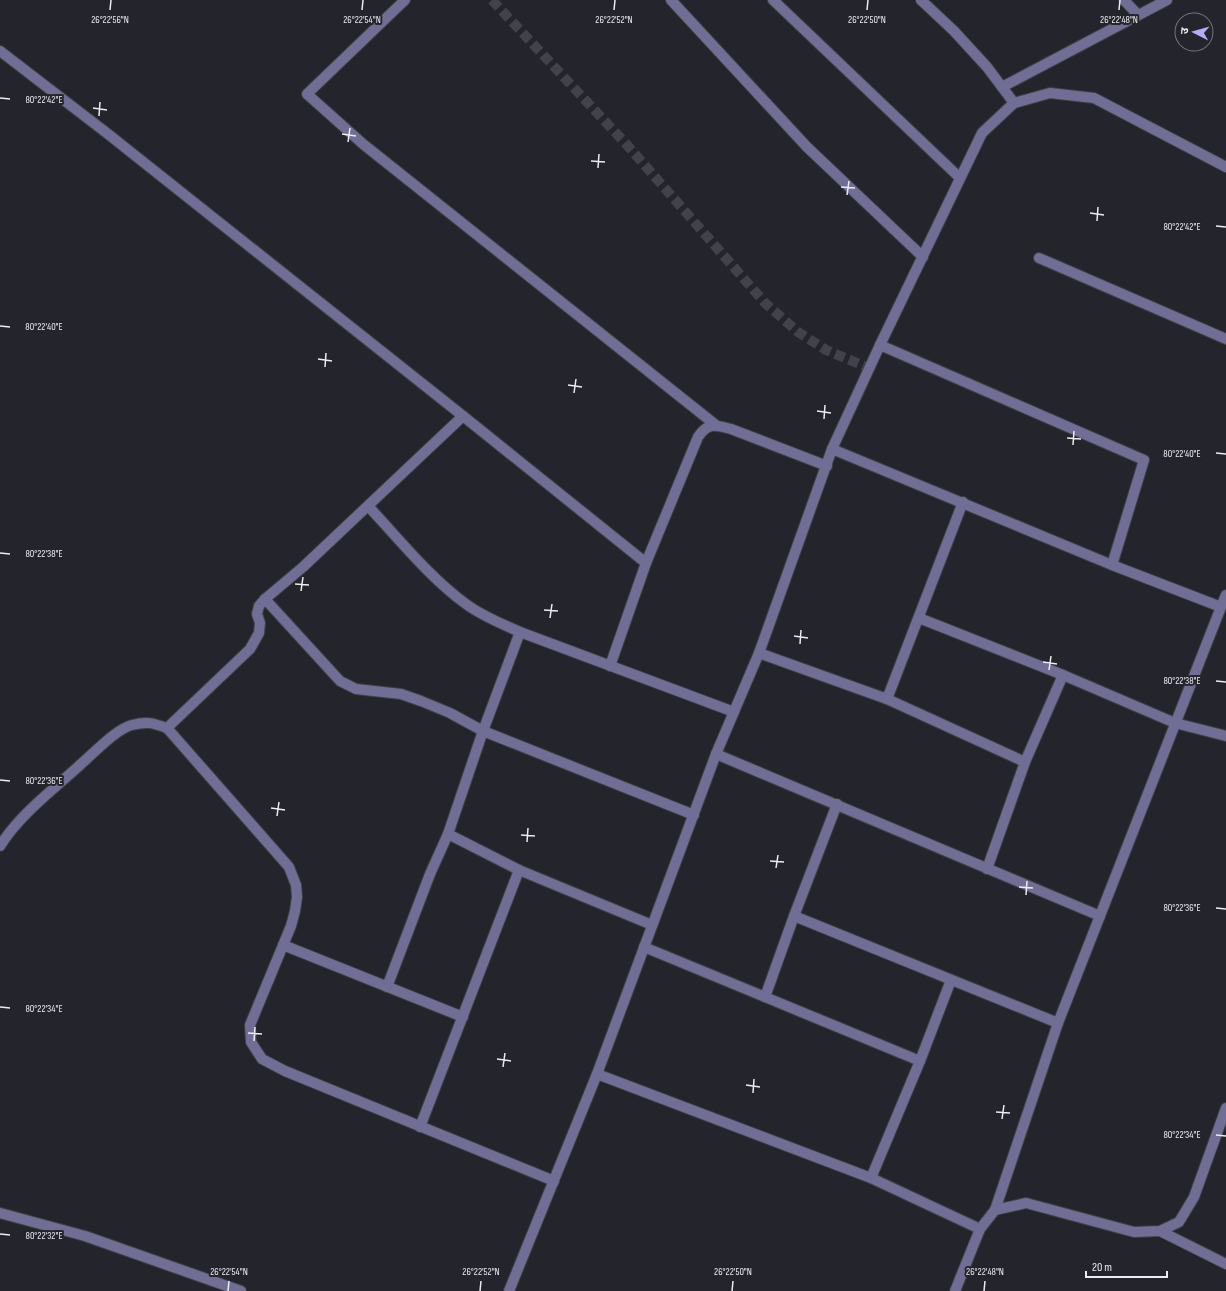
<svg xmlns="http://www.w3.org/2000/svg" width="1226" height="1291" font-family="'Sofia Sans Condensed','Noto Sans Devanagari',sans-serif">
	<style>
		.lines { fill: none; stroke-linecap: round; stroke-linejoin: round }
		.minor-tunnel { stroke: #42424a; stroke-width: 10; stroke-dasharray: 10 5; stroke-linecap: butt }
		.minor-casing { stroke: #404048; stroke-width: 12 }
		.minor { stroke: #706e95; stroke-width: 10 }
		.ticks { fill: none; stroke: #ebebf1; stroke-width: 1.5 }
		.ticks-label { font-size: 10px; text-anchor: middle; fill: #ebebf1; stroke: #24242c; stroke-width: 4; stroke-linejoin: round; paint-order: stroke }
	</style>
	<rect width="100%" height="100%" fill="#24242c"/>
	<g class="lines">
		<path class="minor-tunnel" d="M492,0L628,146L765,303L798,332L826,350L869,368"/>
		<g class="minor-casing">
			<g id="minor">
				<path d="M405,0L307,94L363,144L717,426"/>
				<path d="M671,0L807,147L923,257"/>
				<path d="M773,0L960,178"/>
				<path d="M921,0L954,31L987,67L1014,103"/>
				<path d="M1124,0L1138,15"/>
				<path d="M0,51L108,134L463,416L646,563"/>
				<path d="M1002,87L1167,0"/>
				<path d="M1039,258L1226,339"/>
				<path d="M880,345L982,133L1014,103L1050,93L1094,98L1226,167"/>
				<path d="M832,449L880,345L1144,460L1112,565"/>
				<path d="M368,506C399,539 430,578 466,604C482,616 502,624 520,632L734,712"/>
				<path d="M265,599L340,681L356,689L401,694L421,701L450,713L483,731L694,815"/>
				<path d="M1221,607L1226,595"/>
				<path d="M919,618L1063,675L1175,723L1226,736"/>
				<path d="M759,653L887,699L963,502"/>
				<path d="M610,666L646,563L698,437C708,422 715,425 731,429L827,466"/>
				<path d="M887,699L1025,762"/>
				<path d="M167,728L250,649L259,633L260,623L257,614L259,606L265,599L303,567L463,416"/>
				<path d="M716,754L1100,916"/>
				<path d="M837,804L794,916L765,997L920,1061L871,1178"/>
				<path d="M448,834L519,870L652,925"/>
				<path d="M0,846C20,814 54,789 81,764C94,753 116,729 132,725C147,721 153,723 167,728L289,867L296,885L297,897L295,911L291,926L250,1025L251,1042L262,1059L285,1071L554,1181"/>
				<path d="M987,869L1025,762L1063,675"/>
				<path d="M794,916L1058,1023"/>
				<path d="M283,945L463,1017"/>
				<path d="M644,947L765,997"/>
				<path d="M387,987L430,874L448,834L483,731L520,632"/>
				<path d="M920,1061L951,980"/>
				<path d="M597,1074L871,1178L980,1229"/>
				<path d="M420,1127L519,870"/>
				<path d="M0,1213L85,1236L241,1291"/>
				<path d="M1160,1231L1226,1264"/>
				<path d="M509,1291L597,1074L716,754L759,653L832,449L1112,565L1221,607L1058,1023L995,1210"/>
				<path d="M955,1291L980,1229L995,1210L1026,1203L1134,1232L1160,1231L1179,1222L1194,1197L1226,1108"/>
			</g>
		</g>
		<use href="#minor" class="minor"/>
	</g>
	<path class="ticks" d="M110,10L111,0M362,10L363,0M614,10L615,0M867,10L868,0M1119,10L1120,0M0,98L10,99M93,108L107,110M99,116L100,102M342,134L356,136M348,142L350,128M591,161L605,162M598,168L599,154M841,187L855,188M847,195L849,181M1090,213L1104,215M1097,221L1098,207M1216,226L1226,227M0,326L10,327M318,359L332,361M325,367L326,353M568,385L582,387M574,393L576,379M817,411L831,413M824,419L825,405M1067,438L1081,439M1073,445L1074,431M1216,453L1226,454M0,553L10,554M295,584L309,585M301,591L303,577M544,610L558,611M550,618L552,604M794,636L808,638M800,644L801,630M1043,662L1057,664M1049,670L1051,656M1216,681L1226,682M0,780L10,781M271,808L285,810M277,816L279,802M521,835L535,836M527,842L528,828M770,861L784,862M776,868L778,855M1019,887L1033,888M1026,895L1027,881M1216,908L1226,909M0,1007L10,1008M248,1033L262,1034M254,1041L255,1027M497,1059L511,1061M503,1067L505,1053M746,1085L760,1087M753,1093L754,1079M996,1112L1010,1113M1002,1119L1004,1105M1216,1135L1226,1136M0,1234L10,1235M228,1291L229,1281M480,1291L481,1281M732,1291L733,1281M984,1291L985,1281"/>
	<g class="ticks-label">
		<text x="110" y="23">26°22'56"N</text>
		<text x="362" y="23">26°22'54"N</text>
		<text x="614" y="23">26°22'52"N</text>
		<text x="867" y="23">26°22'50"N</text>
		<text x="1119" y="23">26°22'48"N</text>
		<text x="44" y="103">80°22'42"E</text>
		<text x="1182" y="230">80°22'42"E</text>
		<text x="44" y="330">80°22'40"E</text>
		<text x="1182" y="457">80°22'40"E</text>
		<text x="44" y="557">80°22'38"E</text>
		<text x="1182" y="684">80°22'38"E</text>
		<text x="44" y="784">80°22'36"E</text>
		<text x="1182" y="911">80°22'36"E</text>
		<text x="44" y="1012">80°22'34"E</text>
		<text x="1182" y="1138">80°22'34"E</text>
		<text x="44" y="1239">80°22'32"E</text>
		<text x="229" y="1275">26°22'54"N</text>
		<text x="481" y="1275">26°22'52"N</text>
		<text x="733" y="1275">26°22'50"N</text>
		<text x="985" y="1275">26°22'48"N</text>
	</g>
	<g transform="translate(1194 32) rotate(276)"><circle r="19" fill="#24242c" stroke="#74747b"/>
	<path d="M0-3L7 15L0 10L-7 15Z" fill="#b2adf9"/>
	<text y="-6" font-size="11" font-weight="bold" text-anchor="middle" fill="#ebebf1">उ</text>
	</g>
	<path d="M1086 1271v6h81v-6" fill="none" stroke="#ebebf1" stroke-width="2"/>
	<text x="1092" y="1271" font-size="12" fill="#ebebf1" stroke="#24242c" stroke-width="3" paint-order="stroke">20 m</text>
</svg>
